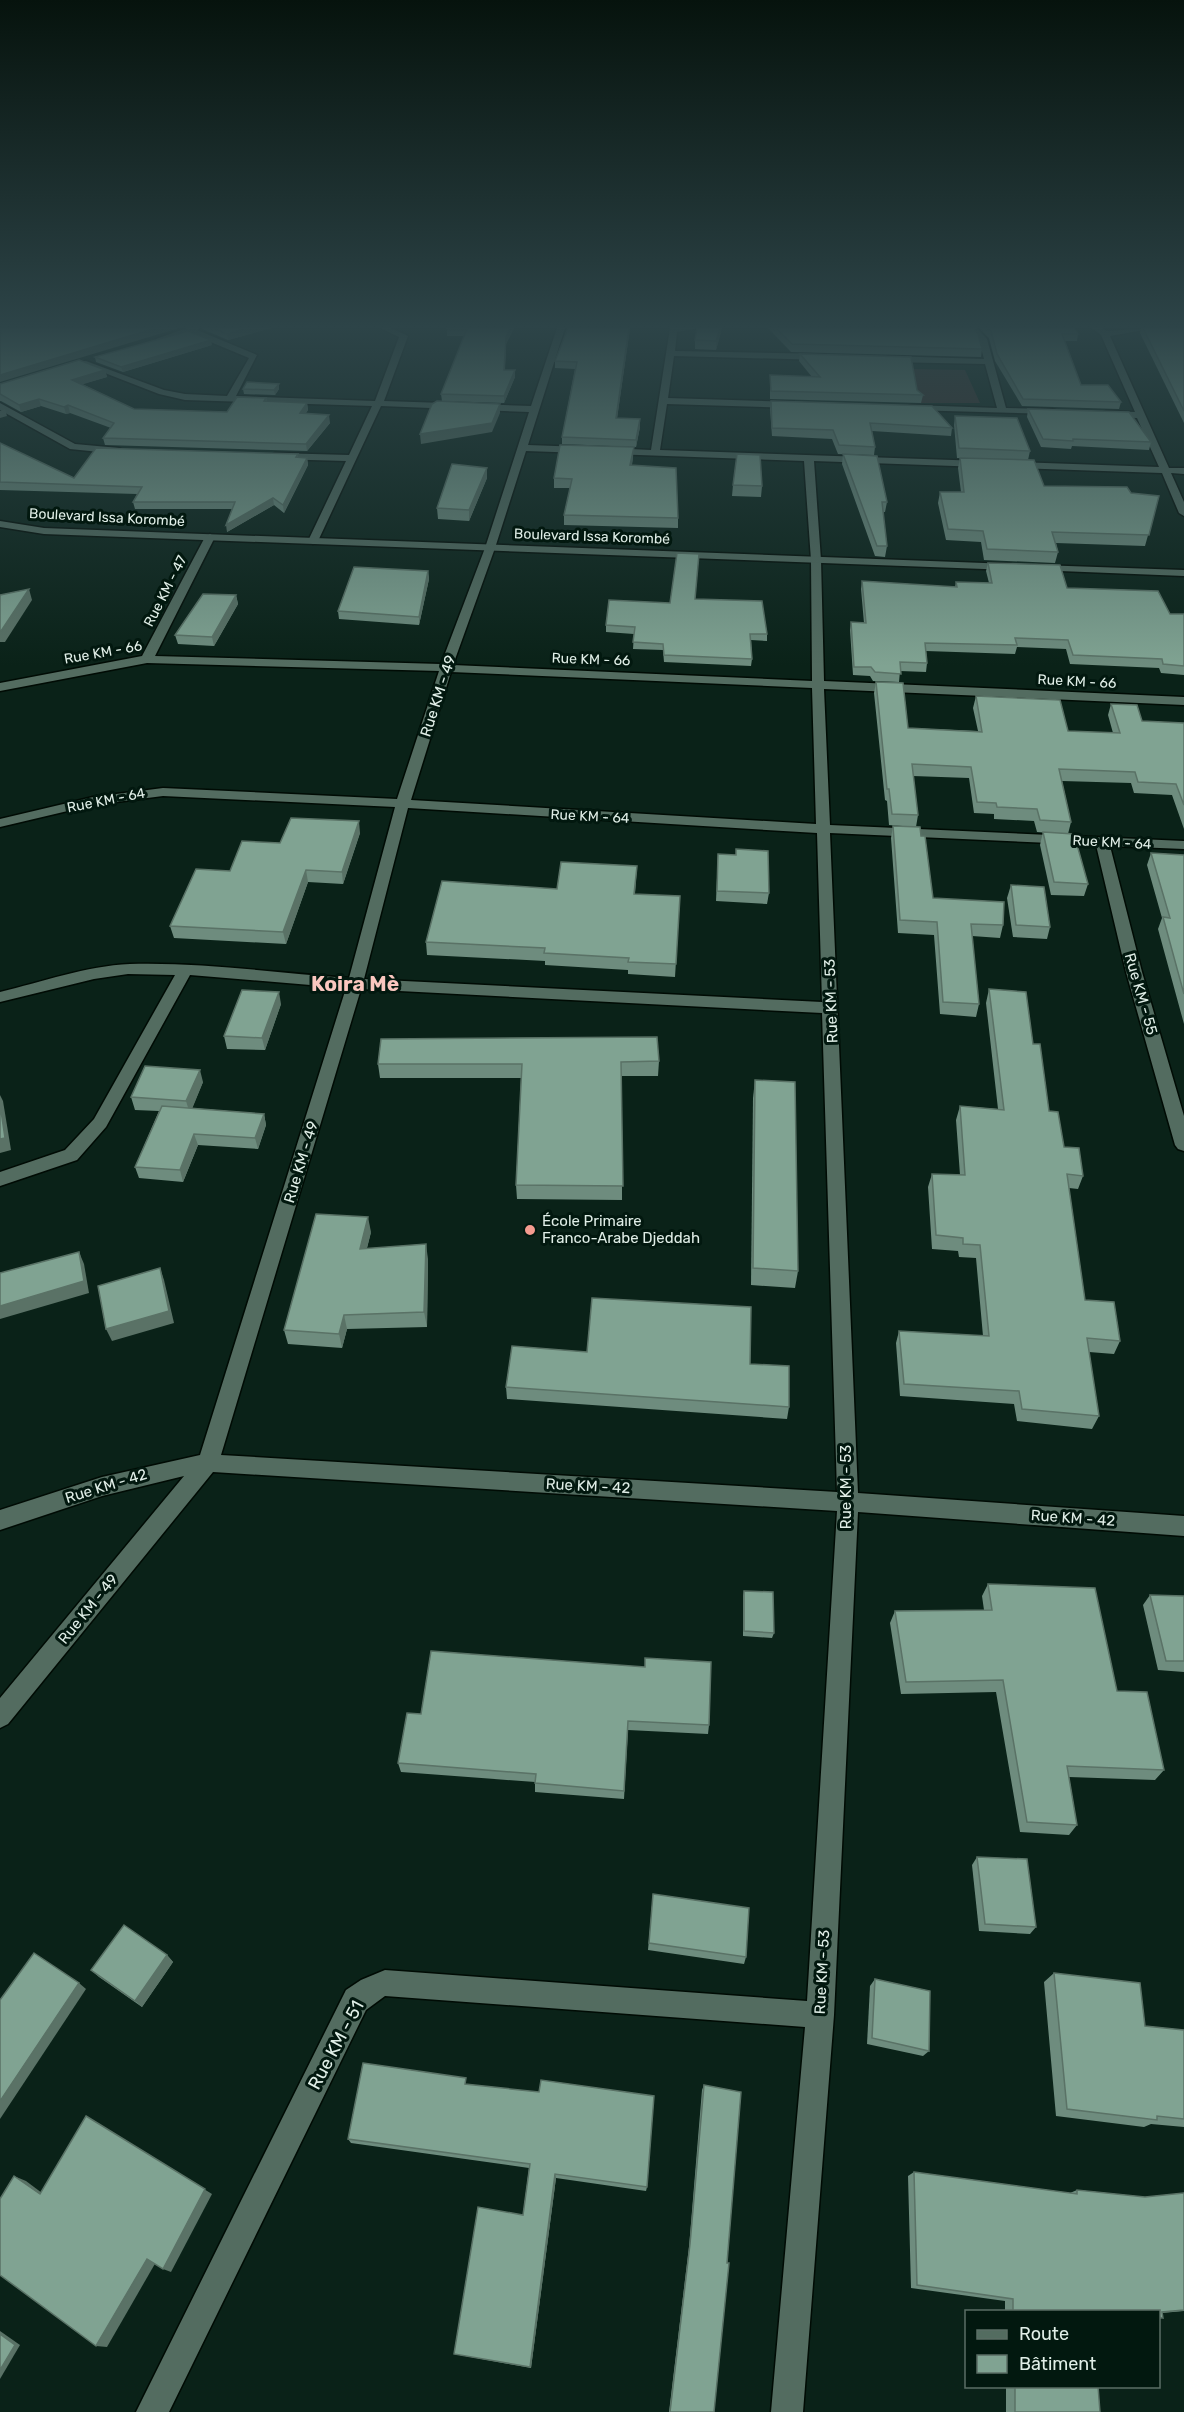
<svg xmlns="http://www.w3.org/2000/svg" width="1184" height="2412" font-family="Rubik,sans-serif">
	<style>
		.green { fill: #402e2c }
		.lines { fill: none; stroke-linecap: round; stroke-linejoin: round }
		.minor-casing { stroke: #000b04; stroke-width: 3 }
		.tertiary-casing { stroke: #000b04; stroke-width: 3 }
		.minor { fill: #536c60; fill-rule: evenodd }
		.tertiary { fill: #536c60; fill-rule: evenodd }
		.wall { fill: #6e8c7e }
		.shaded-wall { fill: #5a7266 }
		.building { fill: #80a392; stroke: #5a7266; stroke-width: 1.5 }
		.poi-dot { fill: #f59c90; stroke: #02180f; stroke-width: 2 }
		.labels { text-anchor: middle; stroke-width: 6; stroke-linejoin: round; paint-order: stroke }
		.far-street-label { font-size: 14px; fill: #e0eee7; stroke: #02180f }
		.street-label { font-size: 15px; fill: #e0eee7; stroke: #02180f }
		.poi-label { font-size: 15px; fill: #e0eee7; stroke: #02180f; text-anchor: start }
		.near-street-label { font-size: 18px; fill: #e0eee7; stroke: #02180f }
		.district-label { font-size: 21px; font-weight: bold; fill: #fac7bf; stroke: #02180f }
	</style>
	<rect width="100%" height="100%" fill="#0a2218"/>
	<path class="green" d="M910,369L965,370L980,403H920Z"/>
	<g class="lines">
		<g class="minor-casing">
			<g id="minor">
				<path d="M187,328H200L197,330L257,355L236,396L375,401L399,337L380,328H391L408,336L384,401L531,406L557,328H565L528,445L583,447L588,450L583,453L526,451L495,548L453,665L812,681L811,560L804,461L611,454L606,451L611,448L651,450L670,328H699L677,332L675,351L825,354L829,357L825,360L674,356L668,398L794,402L799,405L794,408L667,404L660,450L982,461L987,464L982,467L814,461L821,560L824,681L1184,697V705L824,689L830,825L1184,841V849L1110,846L1142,972L1184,1116V1151L1178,1149L1175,1145L1126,972L1096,845L830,833L858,1493L1184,1516V1536L858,1512L834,2015L803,2412H771L805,2027L385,1996L366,2010L169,2412H136L346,1990L361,1980L385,1970L807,2001L837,1511L213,1472L8,1724L0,1728V1698L184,1476L102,1496L0,1530V1510L102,1477L200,1455L346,988L190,975L106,1127L77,1160L0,1186V1172L65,1150L94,1119L175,975L128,974L94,979L0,1002V992C42,982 86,966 130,964C202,962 276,973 349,978L395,807L163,796L93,805L0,827V819L93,797L163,788L397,799L439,671L147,663L0,691V683L142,656L205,537L210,534L215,537L155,656L441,664L485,548L529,412L381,406L318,541L313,544L308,541L346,461L275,459L270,456L275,453L349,455L372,406L185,400L159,394L79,363L86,361L164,390L185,394L227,396L249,358L189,333L160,341L156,339ZM451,672L812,688L816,824L411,800ZM408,808L817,833L822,1002L364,979ZM361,989L822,1013L837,1492L221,1455Z"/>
				<path d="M969,328H977L987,339L1006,408L1052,409L1055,410V414L909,410V406L912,405L997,408L985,364L888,362L884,359L888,356L984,359L979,340Z"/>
				<path d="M1092,328H1102L1107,331L1155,328L1110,336L1169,468H1184V474L1171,473L1184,502V516L1179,513L1162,473L1013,468L1008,465L1013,462L1159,467L1137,418L1106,417L1101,414L1106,411L1135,412L1101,335Z"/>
				<path d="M0,403L75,444L119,448L124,451L119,454L70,449L0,410Z"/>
			</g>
		</g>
		<g class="tertiary-casing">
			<g id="tertiary">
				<path d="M0,521L44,528L1011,564L1016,567L1011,570L44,534L0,527Z"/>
				<path d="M1039,565L1184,570V576L1035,570V566Z"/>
			</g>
		</g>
		<use href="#minor" class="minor"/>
		<use href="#tertiary" class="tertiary"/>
	</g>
	<g class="wall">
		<path d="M201,328H271L228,340L202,329Z"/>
		<path d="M447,328H514L506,344L505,370H515V377L504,403L442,401L441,394L464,336H447Z"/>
		<path d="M568,328H630L617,418L640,419V427L636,447L562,444V437L575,369L555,368V361Z"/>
		<path d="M722,328L716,350L695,349V340Z"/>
		<path d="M768,328H974L982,349L981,357L791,352Z"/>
		<path d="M979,328H1074L1078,334L1077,341H1065L1081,385L1121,402L1119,409L1022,406L995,361L989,338Z"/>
		<path d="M1141,328H1184V423L1140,333Z"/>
		<path d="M212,345L123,372L96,362L95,357Z"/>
		<path d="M800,354L923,395L921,403L770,399V375L812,377L799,361Z"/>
		<path d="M105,370L107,377L82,384L134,409L227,412L266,398L267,401L307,403L308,410L305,414L330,423L307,451L105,445L103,438L111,428L70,413L66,414L41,406L21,412L1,401H0V384Z"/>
		<path d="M243,389H279L275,395L244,394Z"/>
		<path d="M771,401L952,428L951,436L872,431L875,447L874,455L838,454L832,439L772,436L770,409Z"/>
		<path d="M1028,409L1151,442L1149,450L1072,446L1071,449L1041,447L1027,417Z"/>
		<path d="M955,416L1030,451L1028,460L1044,486L1159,496L1145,546L1056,543L1058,552L1055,563L984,560L981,542L946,540L938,503L940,492H961L958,468L960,458H957L954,425Z"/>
		<path d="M0,443L74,478L298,454V457L307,458L308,465L284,513L274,505L227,532L232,509H135L133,502L137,494L0,490Z"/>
		<path d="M843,454L887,502L885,512H883L887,546L885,557L875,556L842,464Z"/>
		<path d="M633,457L632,465L678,518V528L564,525V515L570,488H554V478Z"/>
		<path d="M487,468V478L469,521L438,519L437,508Z"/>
		<path d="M733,485L762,486L761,497L732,496Z"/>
		<path d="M988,563L1067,588L1170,614H1184V675L1161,673L1159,668L1070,664L1066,649L1017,647L1015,654L926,651L927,663L926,672L900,671L899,682L873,681L870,676L853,675L850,630L851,622L864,623L861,589L862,581L955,587L956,582L989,583L986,571Z"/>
		<path d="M428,571L429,579L419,625L339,619L338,611Z"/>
		<path d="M236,595L238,604L214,646L178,644L175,635Z"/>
		<path d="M696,599L767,634V641L751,640L752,659L751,666L664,662L663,650L633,649L634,634L606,632V625L670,603Z"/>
		<path d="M876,682L908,728L978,731L973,708L976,696L1068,731L1113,733L1108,715L1111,704L1142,721L1184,723V829L1172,795L1134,793L1131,783L1062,781L1071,822L1068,834L1037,832L1034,821L994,819V814L974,813L969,778L913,776L918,815L916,827L889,825L887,801L885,800L874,693Z"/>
		<path d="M893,826L933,898L1003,925L1000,938L972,936L979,1004L976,1017L940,1014L934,935L898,933L891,838Z"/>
		<path d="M1043,832L1088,884L1084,896L1051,895L1040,845Z"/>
		<path d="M360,833L343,884L308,882L286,944L174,938L170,926L230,871L280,843Z"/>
		<path d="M1151,853L1184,855V1024L1158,929L1162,918L1147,865Z"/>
		<path d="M718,854L769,893L767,904L716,901Z"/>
		<path d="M637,866L635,894L680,896L675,977L628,974V970L545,965V961L427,955L426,942L557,889Z"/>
		<path d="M1011,885L1050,927L1047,939L1013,937L1007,898Z"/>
		<path d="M989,989L1033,1044L1049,1111L1064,1147L1083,1176L1078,1189L1069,1188L1085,1300L1120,1341L1114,1354L1089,1352L1099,1416L1092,1429L1017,1421L1014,1404L900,1396L896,1343L899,1331L983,1336L976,1258L959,1257L958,1251L932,1249L928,1187L932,1174L960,1175L956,1120L960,1106L998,1109L986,1003Z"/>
		<path d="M281,1004L265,1050L227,1049L224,1036Z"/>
		<path d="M659,1061L658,1076H622V1200L517,1199L516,1185L521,1078H380L378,1064Z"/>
		<path d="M755,1080L798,1271L795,1288L751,1285L753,1098Z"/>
		<path d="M203,1082L192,1108L264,1114L266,1125L258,1149L198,1145L183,1182L139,1178L135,1167L159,1111L135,1110L131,1097Z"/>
		<path d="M371,1232L367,1248L428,1259L427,1327L347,1329L342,1348L288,1344L284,1330Z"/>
		<path d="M750,1364L789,1407L787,1419L507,1399L506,1387Z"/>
		<path d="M988,1584L1117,1691L1164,1770L1155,1780L1069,1777L1077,1825L1069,1835L1020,1832L996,1692L901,1694L890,1623L895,1611L984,1610L982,1596Z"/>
		<path d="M744,1591L774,1633L772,1638L743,1636V1596Z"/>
		<path d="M1150,1595L1184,1596V1672L1158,1670L1143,1605Z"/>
		<path d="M431,1651L709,1725L708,1734L628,1730L624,1799L535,1792V1782L401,1772L398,1763L421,1714Z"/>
		<path d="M977,1857L1036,1927L1030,1934L979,1931L972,1865Z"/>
		<path d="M653,1894L746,1957L744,1964L648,1950Z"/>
		<path d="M167,1955L173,1962L142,2007L99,1977L91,1970Z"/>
		<path d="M1054,1973L1145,2026L1184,2030V2127L1151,2124L1144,2127L1056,2116L1044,1982Z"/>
		<path d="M875,1979L929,2051L923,2056L867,2044L870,1986Z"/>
		<path d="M468,2084L647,2187L646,2191L556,2178L531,2368L454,2354L523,2215L529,2168L351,2143L348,2139Z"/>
		<path d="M704,2085L714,2412H669L689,2247L702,2090Z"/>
		<path d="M914,2172L1070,2193L1077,2190L1145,2197L1184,2193V2311L1162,2313L1163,2318L1158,2319V2312H1005V2301L911,2288L908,2176Z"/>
		<path d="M1006,2386H1098L1100,2412H1006Z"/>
	</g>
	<g class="shaded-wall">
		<path d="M156,328H179L0,382V375Z"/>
		<path d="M247,328H271L228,340L227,334Z"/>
		<path d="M510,328H514L506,344L504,377L506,337Z"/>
		<path d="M629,328H630L616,426V418Z"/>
		<path d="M720,328H722L716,350V341Z"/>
		<path d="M211,340L212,345L123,372L121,367Z"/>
		<path d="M105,370L107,377L74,387L72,380Z"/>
		<path d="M515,370V377L504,403V396Z"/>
		<path d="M279,384V389L275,395L274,390Z"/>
		<path d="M39,399L41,406L21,412L19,405Z"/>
		<path d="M307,403L308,410L301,421L300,413Z"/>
		<path d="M500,404V413L492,432L421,444L420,434Z"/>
		<path d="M68,405L70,413L66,414L64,407Z"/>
		<path d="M5,409L7,416L0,418V411Z"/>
		<path d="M329,415L330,423L307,451L306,444Z"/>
		<path d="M640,419V427L636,447V440Z"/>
		<path d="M634,447L633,457L630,475V465Z"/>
		<path d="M307,458L308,465L284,513L283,505Z"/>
		<path d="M487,468V478L469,521V510Z"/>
		<path d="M273,498L274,505L227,532L226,525Z"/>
		<path d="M428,571L429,579L419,625V617Z"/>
		<path d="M29,589L32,600L5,642H0V631Z"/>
		<path d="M236,595L238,604L214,646L212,637Z"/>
		<path d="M359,821L360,833L343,884L342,872Z"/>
		<path d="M306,870L308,882L286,944L283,932Z"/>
		<path d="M279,992L281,1004L265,1050L262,1038Z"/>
		<path d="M200,1070L203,1082L190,1114L186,1101Z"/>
		<path d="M0,1095L3,1101L11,1150L0,1153Z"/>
		<path d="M264,1114L266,1125L258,1149L255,1138Z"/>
		<path d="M194,1134L198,1145L183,1182L180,1170Z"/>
		<path d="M368,1217L371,1232L363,1263L360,1249Z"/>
		<path d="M426,1244L428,1259L427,1327L424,1312Z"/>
		<path d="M79,1252L84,1264L89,1293L0,1319V1306Z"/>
		<path d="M160,1268L164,1280L174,1323L112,1341L106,1329Z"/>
		<path d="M344,1315L347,1329L342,1348L339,1334Z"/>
		<path d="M167,1955L173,1962L142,2007L135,2001Z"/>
		<path d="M79,1983L86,1989L0,2119V2101Z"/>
		<path d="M95,2122L212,2194L171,2272L163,2269Z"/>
		<path d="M555,2174L556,2178L531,2368L530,2367Z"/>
		<path d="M14,2176L26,2181L50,2199L40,2194Z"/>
		<path d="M147,2259L156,2262L107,2347L96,2346Z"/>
		<path d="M0,2331L20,2345L0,2379Z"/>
	</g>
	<g class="building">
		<path d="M0,328H156L0,375V333H1L0,332Z"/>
		<path d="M213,328H247L227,334Z"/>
		<path d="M447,328H510L506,337L504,370H515L504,396L441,394L467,329H447Z"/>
		<path d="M568,328H629L616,418L640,419L636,440L562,437L577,362L555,361Z"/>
		<path d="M697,328H720L716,341L695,340Z"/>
		<path d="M776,328H974L978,334L982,349L792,344Z"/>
		<path d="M987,328H1074L1078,334H1062L1081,385H1108L1121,402L1023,399L997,354L991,331Z"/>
		<path d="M1143,328H1184V411Z"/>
		<path d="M188,331L211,340L121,367L95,357Z"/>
		<path d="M800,354L911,357L917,390L923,395L771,391L770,375L820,377Z"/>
		<path d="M79,360L105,370L72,380L134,409L227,412L237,397L266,398L264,401L307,403L300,413L329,415L306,444L103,438L114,423L68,405L64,407L39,399L19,405L0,394V384Z"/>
		<path d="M247,382L279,384L274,390L243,389Z"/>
		<path d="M437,401L500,404L492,423L420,434L432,404Z"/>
		<path d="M771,401L932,406L952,428L870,423L875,447L839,445L833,430L772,428Z"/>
		<path d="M1028,409L1129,412L1151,442L1073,439V441L1043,439Z"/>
		<path d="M955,416L1017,418L1030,451L959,448Z"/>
		<path d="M0,443L74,478L96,448L298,454L296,457L307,458L283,505L273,498L226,525L235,502H133L142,487L0,482Z"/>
		<path d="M560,445L634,447L630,465L676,468L678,518L564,515L572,479L554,478Z"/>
		<path d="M737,454L760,455L762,486L733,485Z"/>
		<path d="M843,454L877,456L887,502H882L887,546H877Z"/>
		<path d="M960,458L1034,460L1044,486L1127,487L1131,493L1159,496L1149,535L1052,532L1058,552L987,549L983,531L948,529L940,492H964Z"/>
		<path d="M452,464L487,468L469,510L437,508Z"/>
		<path d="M677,553L699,554L695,599L762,601L767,634H750L752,659L664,655L663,644L633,642L635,627L606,625L609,600L670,603Z"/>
		<path d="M988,563L1060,565L1067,588L1158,591L1170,614H1184V666L1163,664L1162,659L1073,655L1068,640L1015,638L1017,645L925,643L927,663L900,662L901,674L875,672L871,667H854L851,622L866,623L862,581L957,587L956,582L992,583Z"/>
		<path d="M354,567L428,571L419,617L338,611Z"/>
		<path d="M29,589L1,631H0V595Z"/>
		<path d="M203,594L236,595L212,637L175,635Z"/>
		<path d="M876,682L903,683L908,728L982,732L976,696L1060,700L1068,731L1120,733L1111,704L1137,705L1142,721L1184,723V805L1176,784L1138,782L1135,772L1059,769L1071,822L1040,820L1037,809L997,807L996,803L977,802L971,767L912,764L918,815L892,814L889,789H887Z"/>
		<path d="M291,818L359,821L342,872L306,870L283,932L170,926L196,869L230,871L242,841L280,843Z"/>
		<path d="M893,826L920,827L921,836H925L933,898L1004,902L1003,925L971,924L979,1004L943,1002L937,922L900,920Z"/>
		<path d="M1043,832L1074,834L1088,884L1054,882Z"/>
		<path d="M736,849L768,851L769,893L717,891L718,854L736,855Z"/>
		<path d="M1151,853L1184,855V994L1163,917L1170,918Z"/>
		<path d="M561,862L637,866L634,894L680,896L676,964L628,962L629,958L544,953L545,948L426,942L442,881L557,889Z"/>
		<path d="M1011,885L1044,887L1050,927L1016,925Z"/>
		<path d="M989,989L1026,992L1033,1044H1040L1049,1111L1058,1112L1064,1147L1079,1148L1083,1176L1067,1174L1085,1300L1114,1302L1120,1341L1087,1338L1099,1416L1022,1409L1019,1391L904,1384L899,1331L989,1336L980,1245L963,1244V1238L936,1235L932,1174L965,1175L960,1106L1004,1110Z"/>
		<path d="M242,990L279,992L262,1038L224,1036Z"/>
		<path d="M657,1037L659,1061L621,1062L623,1186L516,1185L522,1064H378L381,1039Z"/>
		<path d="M145,1066L200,1070L186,1101L131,1097Z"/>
		<path d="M755,1080L795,1082L798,1271L753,1268Z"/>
		<path d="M0,1104L5,1138L0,1139Z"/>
		<path d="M162,1106L264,1114L255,1138L194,1134L180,1170L135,1167Z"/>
		<path d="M316,1214L368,1217L360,1249L426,1244L424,1312L344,1315L339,1334L284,1330Z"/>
		<path d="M79,1252L84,1281L0,1306V1273Z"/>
		<path d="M160,1268L169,1311L106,1329L98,1286Z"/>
		<path d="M592,1298L751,1307L750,1364L789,1366V1407L506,1387L512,1346L587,1352Z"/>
		<path d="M988,1584L1095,1588L1117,1691L1147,1692L1164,1770L1067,1766L1077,1825L1027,1822L1003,1680L906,1682L895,1611L992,1610Z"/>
		<path d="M744,1591L773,1592L774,1633L744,1631Z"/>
		<path d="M1150,1595L1184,1596V1661H1166Z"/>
		<path d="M431,1651L645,1667V1658L711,1662L709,1725L628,1721L624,1791L535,1783L536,1774L398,1763L407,1713L421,1714Z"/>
		<path d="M977,1857L1027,1859L1036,1927L985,1924Z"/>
		<path d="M653,1894L749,1908L746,1957L649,1943Z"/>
		<path d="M124,1925L167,1955L135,2001L91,1970Z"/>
		<path d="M34,1953L79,1983L0,2101V2000Z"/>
		<path d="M1054,1973L1140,1983L1145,2026L1184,2030V2119L1157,2116V2120L1067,2109Z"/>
		<path d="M875,1979L930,1991L929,2051L872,2038Z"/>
		<path d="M363,2063L466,2078L465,2084L539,2092L541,2080L654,2096L647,2187L555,2174L530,2367L454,2354L478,2207L523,2215L530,2164L348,2139Z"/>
		<path d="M704,2085L741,2092L727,2263H729L714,2412H670L690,2244Z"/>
		<path d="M86,2116L205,2189L163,2269L147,2259L96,2346L0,2275V2199L14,2176L40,2194Z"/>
		<path d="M914,2172L1077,2194V2190L1145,2197L1184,2193V2310L1162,2312L1163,2318L1158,2317V2312H1103L1094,2311V2312H1013V2299L917,2285Z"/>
		<path d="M0,2334L15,2345L0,2370Z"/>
		<path d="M1015,2386H1098L1100,2412H1015Z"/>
	</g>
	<linearGradient id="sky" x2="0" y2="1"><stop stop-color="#06130d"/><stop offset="0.49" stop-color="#2d4448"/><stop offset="1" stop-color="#2d4448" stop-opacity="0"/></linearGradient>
	<rect width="1184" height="666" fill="url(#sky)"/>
	<circle class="poi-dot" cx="530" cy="1230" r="6"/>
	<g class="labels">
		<g class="far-street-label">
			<text transform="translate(107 517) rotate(3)" y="5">Boulevard Issa Korombé</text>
			<text transform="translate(592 536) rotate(2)" y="5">Boulevard Issa Korombé</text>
			<text transform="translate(165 591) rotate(-63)" y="5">Rue KM - 47</text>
			<text transform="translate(103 652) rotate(-10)" y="5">Rue KM - 66</text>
			<text transform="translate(591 659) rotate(2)" y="5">Rue KM - 66</text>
			<text transform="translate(1077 681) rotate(3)" y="5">Rue KM - 66</text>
			<text transform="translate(106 800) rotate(-11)" y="5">Rue KM - 64</text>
			<text transform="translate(590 816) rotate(3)" y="5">Rue KM - 64</text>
			<text transform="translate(1112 842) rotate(3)" y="5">Rue KM - 64</text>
		</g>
		<g class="street-label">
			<text transform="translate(438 696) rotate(-72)" y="5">Rue KM - 49</text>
			<text transform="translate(1141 994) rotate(74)" y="5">Rue KM - 55</text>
			<text transform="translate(831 1001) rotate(-92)" y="5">Rue KM - 53</text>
			<text transform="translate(301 1162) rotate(-73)" y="5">Rue KM - 49</text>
			<text transform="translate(106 1486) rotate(-17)" y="5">Rue KM - 42</text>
			<text transform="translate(588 1486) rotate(3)" y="5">Rue KM - 42</text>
			<text transform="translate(846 1487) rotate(-90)" y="5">Rue KM - 53</text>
			<text transform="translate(1073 1518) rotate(4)" y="5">Rue KM - 42</text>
			<text transform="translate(88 1609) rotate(-51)" y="5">Rue KM - 49</text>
			<text transform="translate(822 1972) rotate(-87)" y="5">Rue KM - 53</text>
		</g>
		<g class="poi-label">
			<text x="542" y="1226">École Primaire<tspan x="542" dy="17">Franco-Arabe Djeddah</tspan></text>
		</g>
		<g class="near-street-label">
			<text transform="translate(336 2045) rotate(-62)" y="6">Rue KM - 51</text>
		</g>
		<g class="district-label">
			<text x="355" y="991">Koira Mè</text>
		</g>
	</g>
	<rect x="965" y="2310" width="195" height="78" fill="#02180f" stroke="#5b6e65" stroke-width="1.5"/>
	<rect x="977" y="2330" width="30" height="9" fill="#536c60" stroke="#5b6e65" stroke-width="1.5"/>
	<text x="1019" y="2340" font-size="18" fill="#e0eee7">Route</text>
	<rect x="977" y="2355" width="30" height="18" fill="#80a392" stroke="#5b6e65" stroke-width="1.5"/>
	<text x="1019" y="2370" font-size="18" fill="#e0eee7">Bâtiment</text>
</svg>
